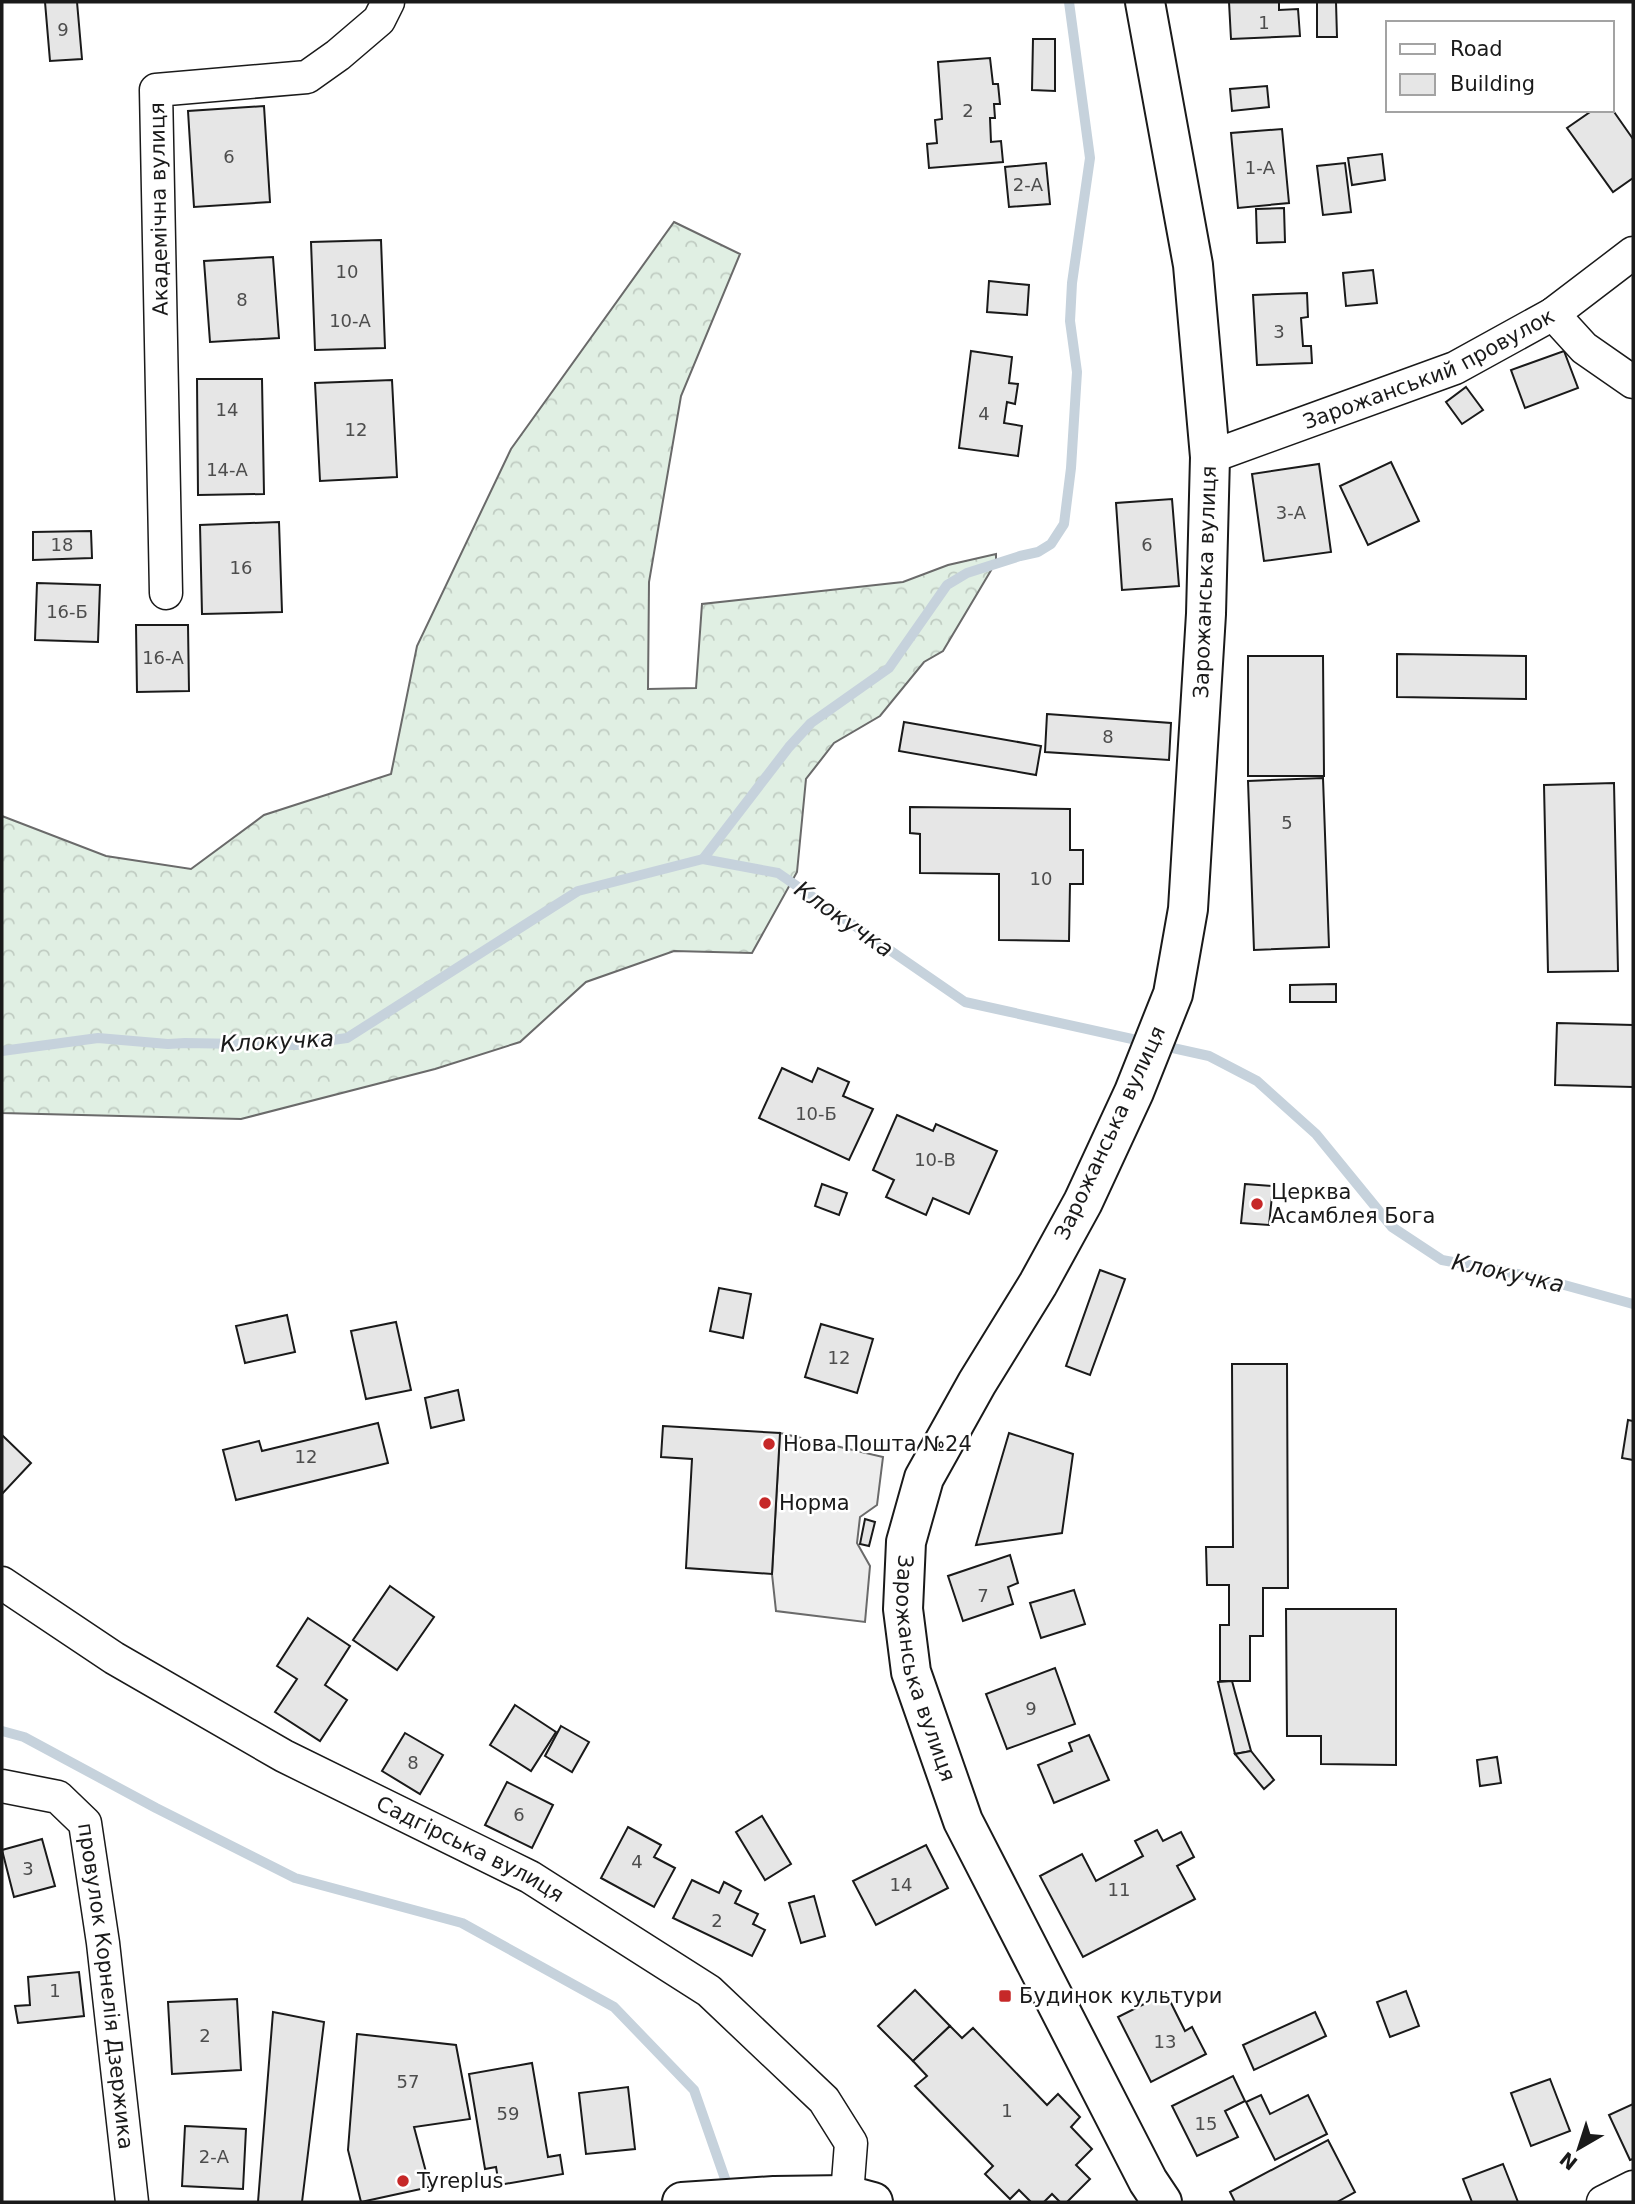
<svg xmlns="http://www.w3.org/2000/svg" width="1635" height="2204" font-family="'DejaVu Sans',sans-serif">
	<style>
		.forest { fill: url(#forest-crowns); stroke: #6a6a6a; stroke-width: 2 }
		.parking { fill: #ededed; stroke: #6a6a6a; stroke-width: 2 }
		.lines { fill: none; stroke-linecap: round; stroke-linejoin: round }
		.stream { stroke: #c6d2dc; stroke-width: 10 }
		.building { fill: #e6e6e6; stroke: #1a1a1a; stroke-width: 2 }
		.street-casing { stroke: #1a1a1a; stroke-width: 35 }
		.secondary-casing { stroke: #1a1a1a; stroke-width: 42 }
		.street { stroke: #fff; stroke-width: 32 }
		.secondary { stroke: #fff; stroke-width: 38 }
		.poi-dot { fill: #c62828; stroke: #fff; stroke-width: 2.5 }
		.labels { text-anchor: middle; stroke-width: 5; stroke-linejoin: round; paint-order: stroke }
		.number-label { font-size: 18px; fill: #4d4d4d }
		.street-label { font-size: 21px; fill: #1a1a1a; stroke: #fff }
		.poi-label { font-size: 21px; fill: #1a1a1a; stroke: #fff; text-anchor: start }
		.water-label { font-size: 23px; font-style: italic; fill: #1a1a1a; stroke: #fff }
	</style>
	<defs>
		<pattern id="forest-crowns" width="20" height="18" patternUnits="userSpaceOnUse" patternTransform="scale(1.75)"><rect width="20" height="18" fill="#e0efe3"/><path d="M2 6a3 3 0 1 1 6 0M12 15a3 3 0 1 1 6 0" fill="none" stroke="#c0ccc2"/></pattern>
	</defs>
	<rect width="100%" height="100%" fill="#fff"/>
	<path class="forest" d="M674,222L740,254L681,396L649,582L648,689L696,688L702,604L903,582L948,565L996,554V562L943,651L924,662L880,716L834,743L806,779L797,872L752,953L674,951L586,982L520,1042L435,1069L241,1119L2,1113V816L106,856L191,869L264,815L391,774L417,646L511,449Z"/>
	<path class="parking" d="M780,1433L883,1457L877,1505L860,1517L857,1543L870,1566L865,1622L776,1611L772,1574Z"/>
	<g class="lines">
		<g class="stream">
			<path d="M703,859L789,747L811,723L889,668L947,585L967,573L1020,556L1038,552L1051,544L1064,524L1071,468L1077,372L1070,321L1072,283L1090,158L1069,2"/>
			<path d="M2,1051L98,1038L168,1044L185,1043L296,1045L347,1038L578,891L703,859L778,873L965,1002L1209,1056L1257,1081L1316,1134L1392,1227L1442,1260L1539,1278L1633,1304"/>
			<path d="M2,1731L24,1737L156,1808L295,1878L462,1923L614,2007L694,2090L730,2193"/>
		</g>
	</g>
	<g class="building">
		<path d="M45,2H77L82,59L50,61Z"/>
		<path d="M1229,2H1279V10L1298,9L1300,36L1231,39Z"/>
		<path d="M1317,2H1336L1337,37H1317Z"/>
		<path d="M1033,39H1055V91L1032,90Z"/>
		<path d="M990,58L993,84H998L1000,104H994L995,118H990L991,142L1001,141L1003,162L929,168L927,144L937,143L935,120L942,119L938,62Z"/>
		<path d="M1267,86L1269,107L1232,111L1230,89Z"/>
		<path d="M264,106L270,202L194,207L188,111Z"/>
		<path d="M1612,109L1633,139V178L1613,192L1567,128L1593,110Z"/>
		<path d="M1282,129L1289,203L1238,208L1231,133Z"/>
		<path d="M1382,154L1385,180L1352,185L1348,158Z"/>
		<path d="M1046,163L1050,204L1009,207L1005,167Z"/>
		<path d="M1345,163L1351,212L1323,215L1317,166Z"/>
		<path d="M1284,208L1285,242L1257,243L1256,209Z"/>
		<path d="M381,240L385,348L315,350L311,242Z"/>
		<path d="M273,257L279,338L210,342L204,261Z"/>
		<path d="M1373,270L1377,303L1346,306L1343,273Z"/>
		<path d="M989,281L1029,285L1027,315L987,312Z"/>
		<path d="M1307,293L1308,317L1301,318L1303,346H1311L1312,363L1257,365L1253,295Z"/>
		<path d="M971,351L1012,357L1009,383L1018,384L1015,404L1007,402L1004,423L1022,426L1018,456L959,448Z"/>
		<path d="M1564,351L1578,388L1525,408L1511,370Z"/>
		<path d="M197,379H262L264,494L198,495Z"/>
		<path d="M392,380L397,477L320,481L315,383Z"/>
		<path d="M1466,387L1483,410L1462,424L1446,402Z"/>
		<path d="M1391,462L1419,521L1368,545L1340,486Z"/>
		<path d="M1319,464L1331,552L1264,561L1252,474Z"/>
		<path d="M1172,499L1179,586L1122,590L1116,503Z"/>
		<path d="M279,522L282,612L202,614L200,525Z"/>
		<path d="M91,531L92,558L33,560V532Z"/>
		<path d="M37,583L100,585L98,642L35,640Z"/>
		<path d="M136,625H188L189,691L137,692Z"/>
		<path d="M1397,654L1526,656V699L1397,697Z"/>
		<path d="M1248,656H1323L1324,776H1248Z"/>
		<path d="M1047,714L1171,723L1169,760L1045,752Z"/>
		<path d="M904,722L1041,746L1036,775L899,751Z"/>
		<path d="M1323,778L1329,947L1254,950L1248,781Z"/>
		<path d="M1614,783L1618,971L1548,972L1544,785Z"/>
		<path d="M910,807L1070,809V850H1083V884H1070L1069,941L999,940V874L920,873V834L910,833Z"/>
		<path d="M1336,984V1002H1290V985Z"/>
		<path d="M1557,1023L1633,1025V1087L1555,1085Z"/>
		<path d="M782,1068L812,1082L818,1068L849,1082L843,1096L873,1109L849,1160L759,1118Z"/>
		<path d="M897,1115L933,1131L936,1124L997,1151L969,1214L933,1198L926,1215L886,1197L894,1180L873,1170Z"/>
		<path d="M822,1184L847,1193L839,1215L815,1206Z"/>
		<path d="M1245,1184L1273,1186L1269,1225L1241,1223Z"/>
		<path d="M1100,1270L1125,1279L1090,1375L1066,1366Z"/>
		<path d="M719,1288L751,1294L743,1338L710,1331Z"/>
		<path d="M287,1315L295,1352L245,1363L236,1326Z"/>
		<path d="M396,1322L411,1390L366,1399L351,1331Z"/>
		<path d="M821,1324L873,1339L857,1393L805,1377Z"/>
		<path d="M1232,1364H1287L1288,1588H1263V1636H1250V1681H1220V1625H1229V1585H1207L1206,1547H1233Z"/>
		<path d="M458,1390L464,1420L431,1428L425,1398Z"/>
		<path d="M1628,1420L1633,1421V1460L1622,1458Z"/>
		<path d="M378,1423L388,1463L236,1500L223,1450L259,1441L262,1451Z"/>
		<path d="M663,1426L780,1433L772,1574L686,1568L692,1459L661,1457Z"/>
		<path d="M1009,1433L1073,1454L1062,1533L976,1545Z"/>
		<path d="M2,1435L31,1463L2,1494Z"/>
		<path d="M865,1519L875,1522L869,1546L860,1544Z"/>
		<path d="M1010,1555L1018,1583L1008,1587L1013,1604L963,1621L948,1576Z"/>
		<path d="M390,1586L434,1617L397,1670L353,1640Z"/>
		<path d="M1074,1590L1085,1624L1041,1638L1030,1603Z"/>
		<path d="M1286,1609H1396V1765L1321,1764V1736H1287Z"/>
		<path d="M308,1618L350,1646L325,1685L347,1700L320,1741L275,1712L297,1679L277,1666Z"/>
		<path d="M1055,1668L1075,1724L1007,1749L986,1694Z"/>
		<path d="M1232,1681L1251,1751L1235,1754L1218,1682Z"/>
		<path d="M515,1705L556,1732L531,1771L490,1745Z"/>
		<path d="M561,1726L589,1742L572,1772L545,1756Z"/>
		<path d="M405,1733L443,1755L420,1794L382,1771Z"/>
		<path d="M1089,1735L1109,1780L1054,1803L1038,1765L1072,1751L1069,1743Z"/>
		<path d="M1251,1751L1274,1780L1264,1789L1235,1754Z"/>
		<path d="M1497,1757L1501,1783L1480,1786L1477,1760Z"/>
		<path d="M507,1782L553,1805L532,1848L485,1825Z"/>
		<path d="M762,1816L791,1864L765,1880L736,1832Z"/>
		<path d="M628,1827L661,1845L654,1857L675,1868L654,1907L601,1878Z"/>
		<path d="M1157,1830L1163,1841L1181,1832L1194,1857L1177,1866L1195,1899L1083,1957L1040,1876L1082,1854L1096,1881L1143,1856L1135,1841Z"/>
		<path d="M42,1839L55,1886L14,1897L2,1850Z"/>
		<path d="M926,1845L948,1888L876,1925L853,1881Z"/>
		<path d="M692,1880L719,1893L724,1882L741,1891L735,1903L758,1914L753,1924L765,1930L752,1956L673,1918Z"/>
		<path d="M814,1896L825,1936L801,1943L789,1903Z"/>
		<path d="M79,1972L84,2016L18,2023L15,2006L30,2005L28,1977Z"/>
		<path d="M915,1990L950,2026L913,2061L878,2026Z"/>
		<path d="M1406,1991L1419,2026L1390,2037L1377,2002Z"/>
		<path d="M1166,1993L1185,2031L1192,2027L1206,2054L1151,2082L1118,2017Z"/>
		<path d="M237,1999L241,2070L172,2074L168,2002Z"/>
		<path d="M273,2012L324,2022L302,2202H258Z"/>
		<path d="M1315,2012L1326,2036L1254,2070L1243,2045Z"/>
		<path d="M950,2026L962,2038L973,2028L1047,2105L1058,2094L1080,2117L1071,2127L1092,2149L1076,2165L1090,2179L1067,2202H1060L1052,2194L1044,2202H1031L1019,2190L1010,2199L985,2174L993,2166L915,2086L927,2076L913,2061Z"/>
		<path d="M357,2034L456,2045L470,2119L414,2127L430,2187L361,2202L348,2150Z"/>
		<path d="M532,2063L548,2157L560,2155L563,2174L499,2185L496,2167L485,2169L469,2074Z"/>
		<path d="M1233,2076L1245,2101L1225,2111L1238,2137L1197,2156L1172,2106Z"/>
		<path d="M1550,2079L1570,2131L1531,2146L1511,2093Z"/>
		<path d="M628,2087L635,2149L586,2154L579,2093Z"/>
		<path d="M1261,2095L1270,2114L1308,2095L1327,2134L1275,2160L1246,2102Z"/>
		<path d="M1633,2104V2159L1630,2160L1609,2115Z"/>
		<path d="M185,2126L246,2129L243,2189L182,2186Z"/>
		<path d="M1328,2140L1355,2192L1337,2202H1235L1230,2192Z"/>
		<path d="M1503,2164L1518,2202H1472L1463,2179Z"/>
	</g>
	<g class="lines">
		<g class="street-casing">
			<g id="street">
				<path d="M1553,314L1584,348L1633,382"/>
				<path id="s1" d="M1210,457L1455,368L1553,314L1633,253"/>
				<path d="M166,593L156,90L307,77L338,55L379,20L388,2"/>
				<path id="s2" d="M2,1583L114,1658L284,1756L530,1877L709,1991L824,2100L851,2143L847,2195"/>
				<path id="s3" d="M2,1786L58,1797L85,1823L103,1943L132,2202"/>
				<path d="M1603,2202L1633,2187"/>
			</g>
		</g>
		<g class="secondary-casing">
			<g id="secondary">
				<path id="s4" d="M1145,2L1193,265L1210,457L1206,614L1188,909L1173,994L1134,1092L1083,1202L1038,1284L977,1383L924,1478L906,1542L903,1609L911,1672L963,1821L1148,2181L1162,2202"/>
				<path d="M682,2202L774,2196L847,2195L873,2202"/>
			</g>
		</g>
		<use href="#street" class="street"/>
		<use href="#secondary" class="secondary"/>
	</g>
	<g class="poi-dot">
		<circle cx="1257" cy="1204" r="7"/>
		<circle cx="769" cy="1444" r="7"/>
		<circle cx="765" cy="1503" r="7"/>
		<rect x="998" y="1989" width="14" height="14" rx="3.5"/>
		<circle cx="403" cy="2181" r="7"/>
	</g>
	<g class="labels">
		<g class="number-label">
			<text x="1264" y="29">1</text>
			<text x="63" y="36">9</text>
			<text x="968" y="117">2</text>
			<text x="229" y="163">6</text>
			<text x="1260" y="174">1-А</text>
			<text x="1028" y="191">2-А</text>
			<text x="347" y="278">10</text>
			<text x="242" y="306">8</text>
			<text x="350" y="327">10-А</text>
			<text x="1279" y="338">3</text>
			<text x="227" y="416">14</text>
			<text x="984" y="420">4</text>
			<text x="356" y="436">12</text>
			<text x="227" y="476">14-А</text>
			<text x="1291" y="519">3-А</text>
			<text x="62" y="551">18</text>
			<text x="1147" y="551">6</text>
			<text x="241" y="574">16</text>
			<text x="67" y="618">16-Б</text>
			<text x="163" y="664">16-А</text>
			<text x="1108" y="743">8</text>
			<text x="1287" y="829">5</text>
			<text x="1041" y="885">10</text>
			<text x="816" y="1120">10-Б</text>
			<text x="935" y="1166">10-В</text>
			<text x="839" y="1364">12</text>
			<text x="306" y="1463">12</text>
			<text x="983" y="1602">7</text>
			<text x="1031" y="1715">9</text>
			<text x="413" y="1769">8</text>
			<text x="519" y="1821">6</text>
			<text x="637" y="1868">4</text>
			<text x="28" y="1875">3</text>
			<text x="901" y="1891">14</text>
			<text x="1119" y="1896">11</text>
			<text x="717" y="1927">2</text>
			<text x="55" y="1997">1</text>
			<text x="205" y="2042">2</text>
			<text x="1165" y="2048">13</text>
			<text x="408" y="2088">57</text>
			<text x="1007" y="2117">1</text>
			<text x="508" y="2120">59</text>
			<text x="1206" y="2130">15</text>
			<text x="214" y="2163">2-А</text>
		</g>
		<g class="street-label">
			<text transform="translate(159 209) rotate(-91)" y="7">Академічна вулиця</text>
			<text dy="7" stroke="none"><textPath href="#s1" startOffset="236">Зарожанський провулок</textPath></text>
			<text transform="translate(1205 582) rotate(-88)" y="7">Зарожанська вулиця</text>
			<text transform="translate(1110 1133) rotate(-65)" y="7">Зарожанська вулиця</text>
			<text dy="7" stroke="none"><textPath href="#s4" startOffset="1740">Зарожанська вулиця</textPath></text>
			<text dy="7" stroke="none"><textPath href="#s2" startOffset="539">Садгірська вулиця</textPath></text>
			<text dy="7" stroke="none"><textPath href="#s3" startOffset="259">провулок Корнелія Дзержика</textPath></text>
		</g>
		<g class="poi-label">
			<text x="1271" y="1199">Церква<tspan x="1271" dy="24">Асамблея Бога</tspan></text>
			<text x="783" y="1451">Нова Пошта №24</text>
			<text x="779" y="1510">Норма</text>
			<text x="1019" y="2003">Будинок культури</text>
			<text x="417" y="2188">Tyreplus</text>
		</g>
		<g class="water-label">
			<text transform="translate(844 919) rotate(35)" y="8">Клокучка</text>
			<text transform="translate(277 1041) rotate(-3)" y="8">Клокучка</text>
			<text transform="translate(1508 1273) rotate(12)" y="8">Клокучка</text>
		</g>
	</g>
	<rect width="1635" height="2204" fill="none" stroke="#1a1a1a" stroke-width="7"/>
	<rect x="1386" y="21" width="228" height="91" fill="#ffffff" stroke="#a3a3a3" stroke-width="2"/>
	<rect x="1400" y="44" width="35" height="10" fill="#ffffff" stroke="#a3a3a3" stroke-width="2"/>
	<text x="1450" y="56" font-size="21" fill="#1a1a1a">Road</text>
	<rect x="1400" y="74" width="35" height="21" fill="#e6e6e6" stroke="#a3a3a3" stroke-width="2"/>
	<text x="1450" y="91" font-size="21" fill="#1a1a1a">Building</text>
	<g transform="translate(1579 2148) rotate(219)" stroke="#ffffff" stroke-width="5" paint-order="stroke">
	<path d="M0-5L12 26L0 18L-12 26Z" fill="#1a1a1a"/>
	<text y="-10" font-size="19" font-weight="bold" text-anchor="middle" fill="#1a1a1a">N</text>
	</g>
</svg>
